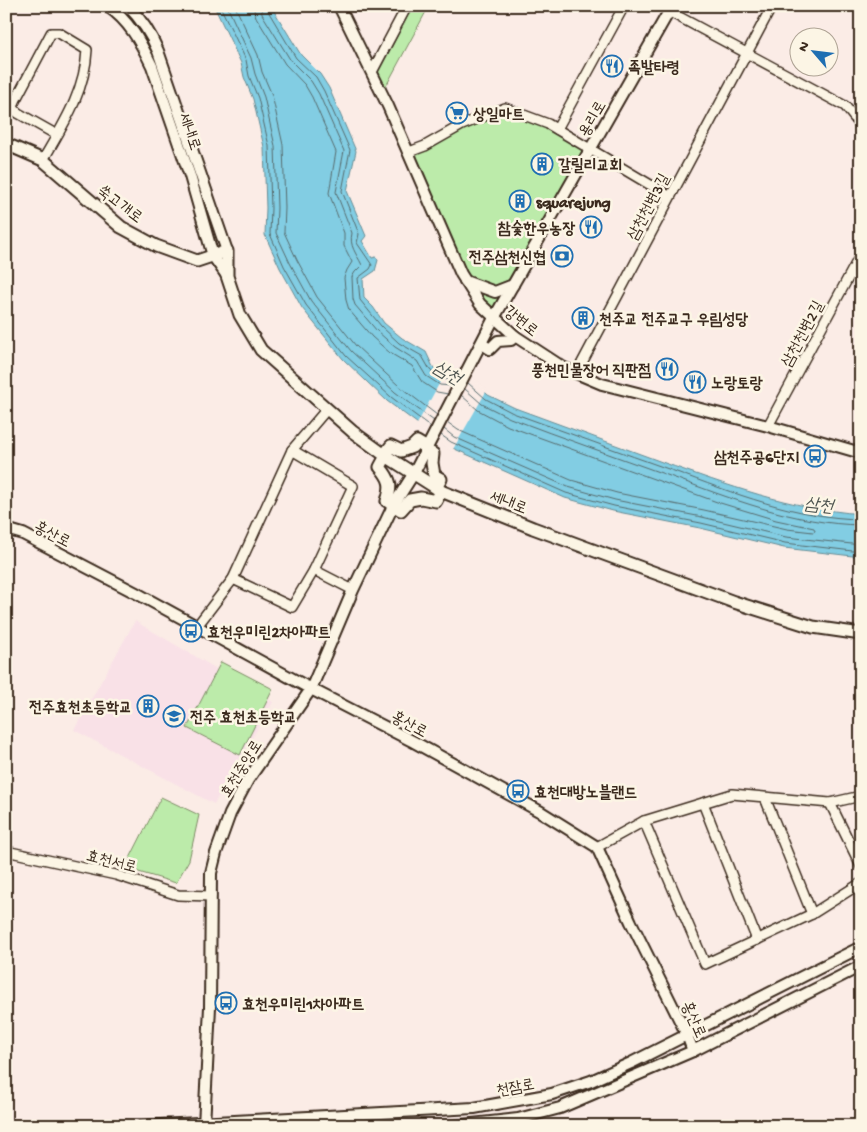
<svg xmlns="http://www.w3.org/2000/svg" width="867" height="1132" font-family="'Gochi Hand','Poor Story',sans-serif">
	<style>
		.built { fill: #f9e1e7 }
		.green { fill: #bcebaa; stroke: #7c8a64 }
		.water { fill: #82cde3; stroke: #668c94 }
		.pier { fill: #fbece6 }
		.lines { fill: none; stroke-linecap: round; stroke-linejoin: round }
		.shore { stroke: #576b6d; stroke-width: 1 }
		.minor-casing { stroke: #3b2a1e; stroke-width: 12 }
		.tertiary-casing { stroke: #3b2a1e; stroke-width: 14 }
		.secondary-casing { stroke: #3b2a1e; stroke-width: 15 }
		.minor { stroke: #fcf5e5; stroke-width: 9 }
		.tertiary { stroke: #fcf5e5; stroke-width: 10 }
		.secondary { stroke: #fcf5e5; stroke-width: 11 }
		.labels { text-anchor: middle; stroke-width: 5; stroke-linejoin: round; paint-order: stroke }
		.poi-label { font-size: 16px; font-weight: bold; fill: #3b2a1e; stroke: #fcf5e5; text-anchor: start }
		.street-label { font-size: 16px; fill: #3b2a1e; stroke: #fcf5e5 }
		.water-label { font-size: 18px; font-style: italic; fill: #4d534f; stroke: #fcf5e5 }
	</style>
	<rect width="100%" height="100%" fill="#fbece6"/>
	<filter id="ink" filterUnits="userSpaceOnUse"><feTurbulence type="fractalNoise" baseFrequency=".02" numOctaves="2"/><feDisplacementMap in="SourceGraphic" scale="10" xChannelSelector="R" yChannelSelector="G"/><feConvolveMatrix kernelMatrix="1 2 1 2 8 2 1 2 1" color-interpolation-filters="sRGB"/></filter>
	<g filter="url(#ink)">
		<path class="built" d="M135,621L273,702L214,804L74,730Z"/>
		<g class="green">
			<path d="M413,6H429L385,88L378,73Z"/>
			<path d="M505,108L591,149L494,318L480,304L409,152Z"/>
			<path d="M221,662L273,689L240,755L187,728Z"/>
			<path d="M161,797L199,815L189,860L176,883L125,868Z"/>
		</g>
		<path class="water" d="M214,6H271L301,55L320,74L329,88L356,151L347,191L366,236L362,241L372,258L376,257L378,260L375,271L363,279L364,298L373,307L384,323L402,338L426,352L433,367L444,375L466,374L488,395L515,408C564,426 613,444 662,462C729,486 789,508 861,514V557L784,548L700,528L613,511L565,498L448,446L387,401L343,359L302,308L280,268L265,235L266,208L264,147L253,99L244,77L241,63Z"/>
		<path class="pier" d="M466,372L487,390L452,451L416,426L445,373Z"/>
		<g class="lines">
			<g class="shore">
				<path d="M220,6L246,60L249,76L258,98L269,146L271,208L270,234L284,266L306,305L346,356L391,397L431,427"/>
				<path d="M227,6L251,58L255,74L264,97L275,146L277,208L276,233L290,263L311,301L351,351L395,392L434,421"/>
				<path d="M235,6L258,55L262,72L272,95L283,145L285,208L284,232L297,260L317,297L356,346L399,386L437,415"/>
				<path d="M253,6L256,17L285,64L305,85L312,97L336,152L329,193L344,233V246L352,262L347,270L344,278L346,300L349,310L372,337L390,353L412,366L422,382L437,392L448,394"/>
				<path d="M261,6L262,14L291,61L311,81L319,94L344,151L336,192L352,233C349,246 356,253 362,265L355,272L352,277L353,299L355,305L377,331L395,347L417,361L426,376L440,385L452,386"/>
				<path d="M267,6L268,11L296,58L316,77L324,91L350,150L342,191L359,234L357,243L372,265L370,269L358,278L360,300L381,326L399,343L422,356L430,370L441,379L455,380"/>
				<path d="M468,383L486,399L513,413C566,432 620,452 674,471C733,493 796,518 861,519"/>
				<path d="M465,389L482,404L510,418C562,438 615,456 667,475C729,498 794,524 861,525"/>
				<path d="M447,422L458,430L571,480L617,493L704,510L787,529L813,532L815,531L814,528L776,520L717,502L508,426L478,410L461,395"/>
				<path d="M444,429L454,437L568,487L615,500L702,517L786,537L861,545"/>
				<path d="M441,435L451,442L566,493L614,506L701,523L785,543L861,552"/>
			</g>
			<g class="minor-casing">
				<g id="minor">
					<path d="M670,12L845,106L861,126"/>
					<path d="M372,72L407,6"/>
					<path d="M557,129L624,6"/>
					<path d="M409,152L425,146L462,125L505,108L548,124L669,196"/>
					<path d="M43,160C63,125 85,92 87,50L59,33H51L15,101L13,108L18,113L57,135"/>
					<path d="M576,374L772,6"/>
					<path d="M768,426L861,254"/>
					<path d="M314,570L353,590"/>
					<path d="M233,579L292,607L314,570L353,486L292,450"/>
					<path d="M197,626L233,579L292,450L327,409"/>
					<path d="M765,798L812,914"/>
					<path d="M703,803L757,940"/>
					<path d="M830,803L861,866"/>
					<path d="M644,821L705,964L812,914L861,883"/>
					<path d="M597,847L644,821L732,794L830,803L861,796"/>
					<path d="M6,851L116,875L178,895L211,896"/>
				</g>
			</g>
			<g class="tertiary-casing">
				<g id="tertiary">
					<path d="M107,6C129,20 141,43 152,66L190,176L213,256L227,276"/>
					<path d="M128,6C141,19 151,34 158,51L227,251"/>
					<path d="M339,6L388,106L461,274L480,304L515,336L564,368L602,384L768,426L861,453"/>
					<path d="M465,281L495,292L513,285"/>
					<path d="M482,344L490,349L498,341L511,340L515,336"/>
					<path d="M6,529L23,534L138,594L311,689L414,742L541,812L597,847L631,922L687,1035L693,1051"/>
					<path d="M142,1126L474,1108L552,1094L591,1081L631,1063L861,947"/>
					<path d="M204,1126L210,1007L211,873L216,853L230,814L248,780L311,689L353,590L393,506L414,473L494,318L672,6"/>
					<path d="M453,1126L518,1119L560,1108L693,1051L861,966"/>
				</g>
			</g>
			<g class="secondary-casing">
				<g id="secondary">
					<path d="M6,144L43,160L121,227L156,246L197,261L227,251V276L240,315L261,350L353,432L386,456L441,491L533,528L734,602L813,627L861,634"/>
					<path d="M425,450L433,454L432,463L434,475L441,479L436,488"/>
					<path d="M384,455L391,446L401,451L412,447L417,442L427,448"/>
					<path d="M386,456L380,467C391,480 392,485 387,501L401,510L410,500L421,498L436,501L441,491"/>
				</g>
			</g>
			<use href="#minor" class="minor"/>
			<use href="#tertiary" class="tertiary"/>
			<use href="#secondary" class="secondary"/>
		</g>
	</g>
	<defs>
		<g id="restaurant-ring" transform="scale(1.125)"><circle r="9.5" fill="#fcf5e5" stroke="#1f6fb2" stroke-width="1.5"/><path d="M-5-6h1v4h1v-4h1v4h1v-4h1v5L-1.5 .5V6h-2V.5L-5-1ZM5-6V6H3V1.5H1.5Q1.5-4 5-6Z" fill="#1f6fb2"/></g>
		<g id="supermarket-ring" transform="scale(1.125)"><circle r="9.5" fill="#fcf5e5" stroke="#1f6fb2" stroke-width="1.5"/><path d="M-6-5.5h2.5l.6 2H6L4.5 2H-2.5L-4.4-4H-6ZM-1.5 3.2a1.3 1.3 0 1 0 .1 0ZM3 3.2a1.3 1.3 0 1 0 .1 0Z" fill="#1f6fb2"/></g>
		<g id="building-ring" transform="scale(1.125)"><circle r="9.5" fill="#fcf5e5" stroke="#1f6fb2" stroke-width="1.5"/><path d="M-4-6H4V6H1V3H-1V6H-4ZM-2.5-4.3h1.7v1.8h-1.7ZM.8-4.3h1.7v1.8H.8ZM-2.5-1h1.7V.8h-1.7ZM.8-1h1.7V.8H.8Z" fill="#1f6fb2"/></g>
		<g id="bank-ring" transform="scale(1.125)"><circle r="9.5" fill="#fcf5e5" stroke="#1f6fb2" stroke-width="1.5"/><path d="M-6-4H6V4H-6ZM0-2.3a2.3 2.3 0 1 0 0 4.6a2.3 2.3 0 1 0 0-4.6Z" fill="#1f6fb2"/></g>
		<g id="bus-ring" transform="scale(1.125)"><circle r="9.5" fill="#fcf5e5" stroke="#1f6fb2" stroke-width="1.5"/><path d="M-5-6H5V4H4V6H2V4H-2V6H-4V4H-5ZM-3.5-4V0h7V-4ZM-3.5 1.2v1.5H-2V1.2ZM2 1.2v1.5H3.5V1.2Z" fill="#1f6fb2"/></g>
		<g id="school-ring" transform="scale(1.125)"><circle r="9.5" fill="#fcf5e5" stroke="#1f6fb2" stroke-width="1.5"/><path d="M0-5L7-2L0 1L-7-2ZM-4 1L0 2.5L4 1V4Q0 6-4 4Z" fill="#1f6fb2"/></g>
	</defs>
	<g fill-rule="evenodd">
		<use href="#restaurant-ring" x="612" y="66"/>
		<use href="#supermarket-ring" x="457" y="113"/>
		<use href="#building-ring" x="542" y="164"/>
		<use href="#building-ring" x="520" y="201"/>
		<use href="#restaurant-ring" x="591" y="227"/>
		<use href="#bank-ring" x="562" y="256"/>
		<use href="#building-ring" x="583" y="318"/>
		<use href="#restaurant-ring" x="667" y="369"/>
		<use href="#restaurant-ring" x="695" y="382"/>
		<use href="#bus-ring" x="815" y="456"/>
		<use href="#bus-ring" x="191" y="631"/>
		<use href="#building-ring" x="148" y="706"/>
		<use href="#school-ring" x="174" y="716"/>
		<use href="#bus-ring" x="518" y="791"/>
		<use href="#bus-ring" x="226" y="1003"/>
	</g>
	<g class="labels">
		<g class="poi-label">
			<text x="628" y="72">족발타령</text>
			<text x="473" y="119">상일마트</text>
			<text x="558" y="170">갈릴리교회</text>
			<text x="536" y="207">squarejung</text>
			<text x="575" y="233" text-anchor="end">참숯한우농장</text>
			<text x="546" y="262" text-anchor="end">전주삼천신협</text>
			<text x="599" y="324">천주교 전주교구 우림성당</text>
			<text x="651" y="375" text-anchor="end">풍천민물장어 직판점</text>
			<text x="711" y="388">노랑토랑</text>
			<text x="799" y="462" text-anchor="end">삼천주공6단지</text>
			<text x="207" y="637">효천우미린2차아파트</text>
			<text x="132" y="712" text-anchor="end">전주효천초등학교</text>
			<text x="190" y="722">전주 효천초등학교</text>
			<text x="534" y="797">효천대방노블랜드</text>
			<text x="242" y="1009">효천우미린1차아파트</text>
		</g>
		<g class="street-label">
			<text transform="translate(591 118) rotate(-60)" y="6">용리로</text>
			<text transform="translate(191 131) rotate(71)" y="6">세내로</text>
			<text transform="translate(121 203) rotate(37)" y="6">쑥고개로</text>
			<text transform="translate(647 206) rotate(-62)" y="6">삼천천변3길</text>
			<text transform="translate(522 320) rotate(39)" y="6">강변로</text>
			<text transform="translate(801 333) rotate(-62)" y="6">삼천천변2길</text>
			<text transform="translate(509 501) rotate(21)" y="6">세내로</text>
			<text transform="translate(53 533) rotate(27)" y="6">홍산로</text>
			<text transform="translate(410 723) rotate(28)" y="6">홍산로</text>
			<text transform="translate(240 768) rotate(-58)" y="6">효천중앙로</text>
			<text transform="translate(112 860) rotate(14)" y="6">효천서로</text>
			<text transform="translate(695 1019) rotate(66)" y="6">홍산로</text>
			<text transform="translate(515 1086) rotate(-11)" y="6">천잠로</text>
		</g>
		<g class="water-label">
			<text transform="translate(448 372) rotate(31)" y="6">삼천</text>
			<text transform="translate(819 504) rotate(7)" y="6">삼천</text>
		</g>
	</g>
	<rect width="867" height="1132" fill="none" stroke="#fcf5e5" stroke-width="25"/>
	<rect x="12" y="12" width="842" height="1107" fill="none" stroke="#3b2a1e" stroke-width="2" filter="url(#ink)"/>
	<g transform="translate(814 52) rotate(298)"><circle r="24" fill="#fcf5e5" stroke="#afa495"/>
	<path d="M0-4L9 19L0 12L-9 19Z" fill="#1f6fb2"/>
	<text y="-8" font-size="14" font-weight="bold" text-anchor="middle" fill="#3b2a1e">N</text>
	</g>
</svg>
